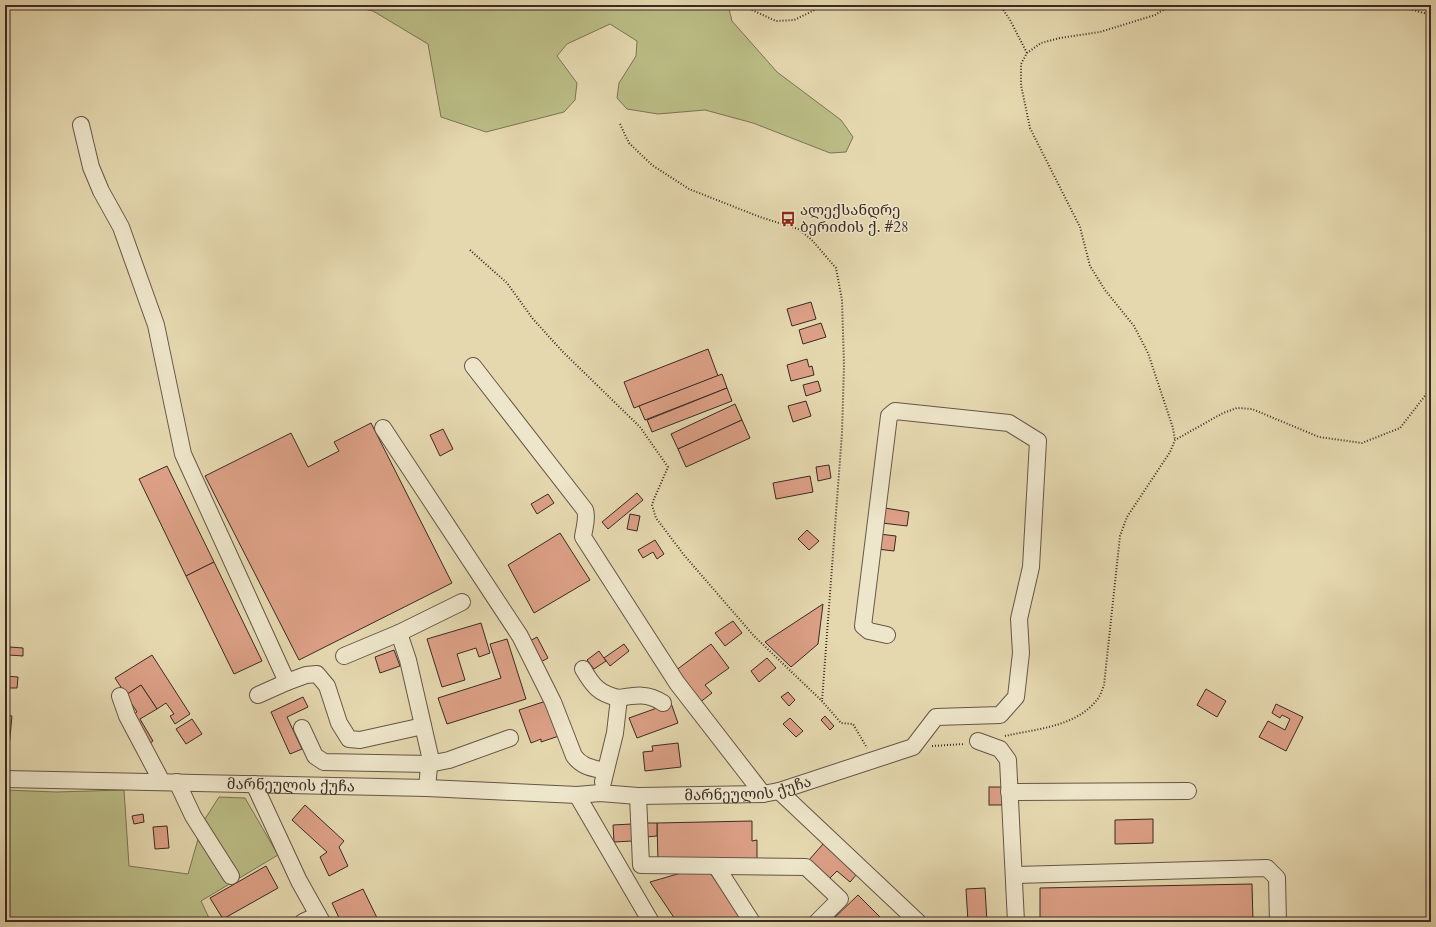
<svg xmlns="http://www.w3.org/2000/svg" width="1436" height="927" font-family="Cardo,'Noto Serif Georgian',serif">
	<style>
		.green { fill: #bbbd86; stroke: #7b7455 }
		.building { fill: #dca086; stroke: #3b2a24 }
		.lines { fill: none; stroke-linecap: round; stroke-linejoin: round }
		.minor-casing { stroke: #665647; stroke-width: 18 }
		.path { stroke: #3b2a24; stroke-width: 2; stroke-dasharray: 1 2; stroke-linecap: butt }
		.minor { stroke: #eee6cb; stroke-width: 16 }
		.labels { text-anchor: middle; stroke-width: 3; stroke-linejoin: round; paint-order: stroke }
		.poi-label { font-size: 15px; fill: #3b2a24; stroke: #eee6cb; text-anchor: start }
		.street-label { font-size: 15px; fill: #3b2a24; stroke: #eee6cb }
	</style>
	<rect width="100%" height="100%" fill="#e5d8af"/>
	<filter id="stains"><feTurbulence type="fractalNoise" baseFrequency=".005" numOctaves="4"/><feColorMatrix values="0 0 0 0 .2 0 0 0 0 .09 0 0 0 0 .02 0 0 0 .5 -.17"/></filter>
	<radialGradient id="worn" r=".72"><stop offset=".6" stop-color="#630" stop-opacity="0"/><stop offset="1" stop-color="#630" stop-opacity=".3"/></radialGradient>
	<g class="green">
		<path d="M345,5H728L732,21L777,72L841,120L853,137L846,152L830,153L753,123L705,110L658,114L627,109L617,98L619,83L636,56L637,41L610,24L567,44L557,56L577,83L575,100L564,112L486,132L441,117L428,44L373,11Z"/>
		<path d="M5,790L56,792L124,790L129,866L188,874L203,822L219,797L245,798L278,855L201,901L209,918L198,922H5Z"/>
	</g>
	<g class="building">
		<path d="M811,302L816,319L792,326L787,309Z"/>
		<path d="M821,323L826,337L803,344L799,330Z"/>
		<path d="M708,349L718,376L634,408L624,382Z"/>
		<path d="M807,359L809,367L812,366L814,375L791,381L787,365Z"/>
		<path d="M722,374L727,388L645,420L639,406Z"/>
		<path d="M818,381L821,391L806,396L803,385Z"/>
		<path d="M727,388L732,401L652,432L647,420Z"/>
		<path d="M806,401L811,416L793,422L788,406Z"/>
		<path d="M735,404L742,420L678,449L671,434Z"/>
		<path d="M742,420L750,438L686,467L678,449Z"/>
		<path d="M371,423L452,583L299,660L205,476L291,433L308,467L339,451L334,442Z"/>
		<path d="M443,429L453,449L440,456L430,435Z"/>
		<path d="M829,465L831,478L818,481L816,467Z"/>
		<path d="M167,466L214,562L186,576L139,479Z"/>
		<path d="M810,476L813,492L776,499L773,483Z"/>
		<path d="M637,493L643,500L608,529L602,522Z"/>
		<path d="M548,494L554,503L537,514L531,504Z"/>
		<path d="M885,508L909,512L907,526L882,523Z"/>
		<path d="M630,514L640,516L637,531L627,529Z"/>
		<path d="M807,530L819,541L809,550L798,539Z"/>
		<path d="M560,533L590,580L534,613L508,565Z"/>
		<path d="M879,534L896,536L894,551L877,549Z"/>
		<path d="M655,540L664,554L657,559L653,552L643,558L638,550Z"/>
		<path d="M214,562L262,661L234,674L186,576Z"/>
		<path d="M823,604L818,644L791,667L765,642Z"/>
		<path d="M733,621L742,633L725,646L715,633Z"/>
		<path d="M481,623L490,653L479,657L476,648L457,654L465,680L442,687L427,639Z"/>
		<path d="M537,637L548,658L539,663L528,642Z"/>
		<path d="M507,639L526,699L447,724L438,698L501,678L490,644Z"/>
		<path d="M624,644L629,651L610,666L604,658Z"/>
		<path d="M711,644L729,668L705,685L712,693L699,703L675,671Z"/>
		<path d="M10,647L23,648V656L9,655Z"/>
		<path d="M394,650L400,666L380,673L375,657Z"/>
		<path d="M599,651L606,661L594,669L587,660Z"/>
		<path d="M152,655L190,714L175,724L170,716L174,714L166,703L157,709L141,685L126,695L115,678Z"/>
		<path d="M767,658L776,668L759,682L751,671Z"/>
		<path d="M5,676L18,677L17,688H5Z"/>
		<path d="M141,685L157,709L140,719L153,741L147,745L129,717L137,712L126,695Z"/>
		<path d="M1206,689L1226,701L1217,717L1197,705Z"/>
		<path d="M788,692L795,700L789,706L781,697Z"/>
		<path d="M303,697L308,707L287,717L302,749L290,754L271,712Z"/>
		<path d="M546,701L559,736L541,742V739L531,743L519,710Z"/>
		<path d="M671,703L678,723L637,738L629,718Z"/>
		<path d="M1276,704L1303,717L1286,751L1259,737L1268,721L1285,730L1290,719L1282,715L1280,718L1272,713Z"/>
		<path d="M5,715L12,716L8,758H5Z"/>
		<path d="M825,716L834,726L830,730L821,720Z"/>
		<path d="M790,718L803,731L796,737L783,724Z"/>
		<path d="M192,719L202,734L186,744L176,729Z"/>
		<path d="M678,743L681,767L645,771L643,752L653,751L652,746Z"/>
		<rect x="989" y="787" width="13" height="18"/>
		<path d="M305,805L344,841L339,847L348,866L329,876L320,857L327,852L292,820Z"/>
		<path d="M143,814L144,822L134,824L132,816Z"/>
		<path d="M1153,819V843L1115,844V820Z"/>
		<path d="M752,821V841L757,840V860L658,862L657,823Z"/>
		<path d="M646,823H657V836L646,837Z"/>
		<path d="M632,824L633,841L614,842L613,825Z"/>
		<path d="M167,826L169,848L155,849L153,827Z"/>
		<path d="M823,844L857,874L850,882L837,871L830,878L809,860Z"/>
		<path d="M266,866L278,888L223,919L210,898Z"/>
		<path d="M707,868L743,922H677L650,882L681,873Z"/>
		<path d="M1252,884L1253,922H1040V888Z"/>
		<path d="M985,888L987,922H968L966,889Z"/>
		<path d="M363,889L379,922H341L332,903Z"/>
		<path d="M858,895L885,922H830Z"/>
	</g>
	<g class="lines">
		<g class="minor-casing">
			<g id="minor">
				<path d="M81,125L91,167L101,191L121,227L156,325L183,454L287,682L306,675L317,674L327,686L339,723L349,739L360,740L423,726"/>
				<path d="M473,366L585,510C588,519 584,528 583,537L677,683L763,794"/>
				<path d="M383,428L520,636L553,702L574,756C582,767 592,768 605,771"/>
				<path d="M399,633L408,660L430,756L427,788"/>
				<path d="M344,656L399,633L462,602"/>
				<path d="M583,669C593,686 599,694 619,698L615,733L603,782"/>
				<path d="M258,695L287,682"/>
				<path d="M120,696L127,716L162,782"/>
				<path d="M619,698C636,695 648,693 663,703"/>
				<path d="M302,728L315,756L324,762L429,764L449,760L510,738"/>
				<path d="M978,741L1000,749L1008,760L1016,922"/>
				<path id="s1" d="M5,779L427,788L577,795L600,793L638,796L763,794L779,791L913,747L936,717L1000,715L1016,697L1021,653L1019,619L1031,567L1038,441L1009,423L895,411L889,416L863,626L869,631L887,635"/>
				<path d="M177,782L193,816L231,876"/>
				<path d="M254,784L299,881L322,922"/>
				<path d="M779,791L918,922"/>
				<path d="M1009,792L1188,791"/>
				<path d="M577,795L651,922"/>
				<path d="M638,796L641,865L806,867L840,899L817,922"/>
				<path d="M716,866L752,922"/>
				<path d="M1014,875L1267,868L1277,878L1278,922"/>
				<path d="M303,922L318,915"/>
			</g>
		</g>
		<g class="path">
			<path d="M741,5L776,21L794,20L825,5"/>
			<path d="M1000,5L1010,20L1027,53"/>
			<path d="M1171,5L1155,15L1100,32L1060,38L1041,43L1027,53L1021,64V85L1030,128L1080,227L1090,266L1105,290L1134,326L1148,353L1173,428L1175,440"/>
			<path d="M1395,5L1431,15"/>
			<path d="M620,124L629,143L652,165L689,189L760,217L798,229L811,239L836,268L842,300L844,365L842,433L822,701"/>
			<path d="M470,250L507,283L533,319L562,351L640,427L668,467L654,499L652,505L656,518L684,555L754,636L822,701L841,723L853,724L867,748"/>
			<path d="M1005,736C1035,729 1075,727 1096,701C1100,697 1102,690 1104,685L1120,536L1127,517L1170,452L1175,440L1223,413L1237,408L1252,409L1319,437L1362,443L1400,428L1431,388"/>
			<path d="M932,746L965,744"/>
		</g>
		<use href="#minor" class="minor"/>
	</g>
	<defs>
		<g id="bus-bare" transform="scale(1.2)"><path d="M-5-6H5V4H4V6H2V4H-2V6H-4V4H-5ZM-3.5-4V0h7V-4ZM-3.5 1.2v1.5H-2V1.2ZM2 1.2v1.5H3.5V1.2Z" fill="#8f2418" stroke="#eee6cb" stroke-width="2.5" paint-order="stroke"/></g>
	</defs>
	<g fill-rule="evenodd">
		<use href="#bus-bare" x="788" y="219"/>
	</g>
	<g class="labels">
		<g class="poi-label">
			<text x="800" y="215">ალექსანდრე<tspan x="800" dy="17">ბერიძის ქ. #28</tspan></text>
		</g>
		<g class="street-label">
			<text dy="5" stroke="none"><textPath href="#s1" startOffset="286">მარნეულის ქუჩა</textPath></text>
			<text dy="5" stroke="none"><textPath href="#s1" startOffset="744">მარნეულის ქუჩა</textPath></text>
		</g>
	</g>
	<rect width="1436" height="927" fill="none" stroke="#e5d8af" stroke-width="20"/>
	<rect x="6" y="6" width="1424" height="915" fill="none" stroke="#3b2a24" stroke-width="2"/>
	<rect x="10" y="10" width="1416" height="907" fill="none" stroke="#3b2a24"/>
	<rect width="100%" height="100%" filter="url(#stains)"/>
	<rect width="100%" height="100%" fill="url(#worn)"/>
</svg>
